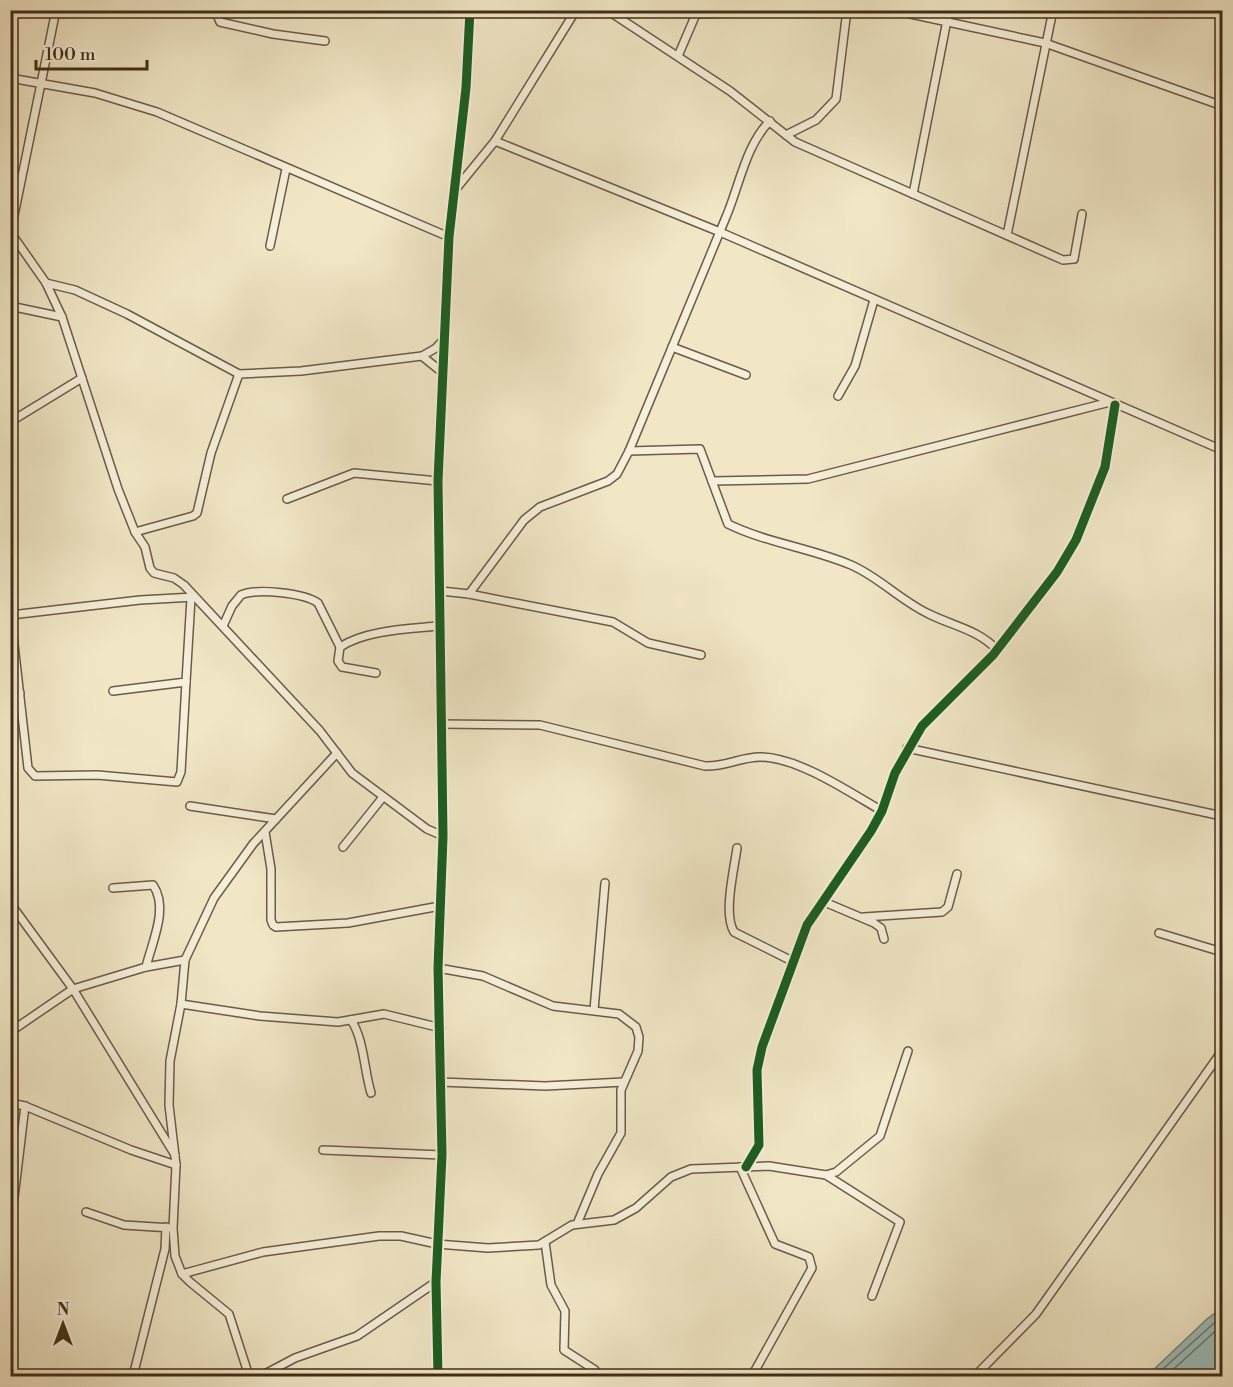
<svg xmlns="http://www.w3.org/2000/svg" width="1233" height="1387" font-family="'Libre Bodoni',serif">
	<style>
		.water { fill: #9cbebc; stroke: #77847a; stroke-width: 1.5 }
		.lines { fill: none; stroke-linecap: round; stroke-linejoin: round }
		.shore { stroke: #6e766a; stroke-width: 1.5 }
		.minor-casing { stroke: #6c5c43; stroke-width: 10 }
		.minor { stroke: #f6efdb; stroke-width: 7 }
		.cycleway-casing { stroke: #f6efdb; stroke-width: 13 }
		.cycleway { stroke: #1b5e20; stroke-width: 9 }
	</style>
	<rect width="100%" height="100%" fill="#f1e7c7"/>
	<filter id="stains"><feTurbulence type="fractalNoise" baseFrequency=".00333" numOctaves="4"/><feColorMatrix values="0 0 0 0 .2 0 0 0 0 .09 0 0 0 0 .02 0 0 0 .5 -.17"/></filter>
	<radialGradient id="worn" r=".72"><stop offset=".6" stop-color="#630" stop-opacity="0"/><stop offset="1" stop-color="#630" stop-opacity=".3"/></radialGradient>
	<path class="water" d="M1222,1308V1376H1147L1207,1319Z"/>
	<g class="lines">
		<g class="shore">
			<path d="M1155,1376L1222,1316"/>
			<path d="M1166,1376L1222,1325"/>
		</g>
		<g class="minor-casing">
			<g id="minor">
				<path d="M215,10L220,22L273,34L325,41"/>
				<path d="M607,10L730,91L795,142L1063,260L1074,259L1082,214"/>
				<path d="M892,10L1045,43L1217,104L1222,103"/>
				<path d="M678,56L696,14L780,11"/>
				<path d="M10,78L95,93L157,112L449,237"/>
				<path d="M786,135L816,120L836,99L847,10"/>
				<path d="M495,141L720,232L1222,450"/>
				<path d="M455,190L495,141L576,10"/>
				<path d="M913,194L949,10"/>
				<path d="M11,233L46,283L62,317L118,489L135,532L145,547L150,568L154,573L174,578L184,585L320,731L352,773L427,829L443,836"/>
				<path d="M10,235L56,10"/>
				<path d="M1007,235L1053,10"/>
				<path d="M270,246L286,169"/>
				<path d="M46,283L75,290L127,314L239,374L301,371L422,356L436,348L443,340"/>
				<path d="M10,306L62,317"/>
				<path d="M672,347L746,375"/>
				<path d="M422,356L443,373"/>
				<path d="M838,396L855,366L874,300"/>
				<path d="M10,422L82,378"/>
				<path d="M629,451L700,449L728,524C767,543 811,548 851,565C879,577 901,601 929,614C953,626 979,630 997,650"/>
				<path d="M712,481L808,479L1110,402"/>
				<path d="M287,499L354,473L438,481"/>
				<path d="M135,532L193,516L197,513L211,453L239,374"/>
				<path d="M441,591L469,594L524,520L540,507L608,481L617,474L629,451C662,373 694,295 726,217C739,187 746,144 770,121"/>
				<path d="M469,594L613,622L648,643L701,655"/>
				<path d="M10,609L28,768L35,776L97,775L177,782L181,772L186,682"/>
				<path d="M11,615L140,600L194,597"/>
				<path d="M223,626L232,606L241,595C257,588 304,593 318,603L340,647"/>
				<path d="M376,673L342,667L338,661L340,647C366,630 408,629 438,626"/>
				<path d="M113,691L186,682L191,598"/>
				<path d="M10,694L20,693"/>
				<path d="M440,724L540,725L705,766C724,767 741,757 760,757C798,757 849,792 882,811"/>
				<path d="M907,748L1222,816"/>
				<path d="M190,806L276,819"/>
				<path d="M265,832L271,869V920L273,925L276,927L348,923L440,906"/>
				<path d="M343,847L383,797"/>
				<path d="M737,848C734,870 723,914 734,932L792,961"/>
				<path d="M113,888L153,885C169,908 152,942 146,967"/>
				<path d="M822,901L874,923L881,928L884,939"/>
				<path d="M10,903L73,989L175,1155"/>
				<path d="M864,917L942,912L948,907L957,874"/>
				<path d="M1159,933L1222,952"/>
				<path d="M438,968L483,976L553,1006L619,1014L636,1027L639,1037L638,1051L621,1090V1133L598,1174L577,1224"/>
				<path d="M181,1004L260,1016L338,1022L384,1014L441,1028"/>
				<path d="M594,1010L605,883"/>
				<path d="M351,1020C364,1039 364,1070 371,1093"/>
				<path d="M10,1032L73,989L146,967L185,960"/>
				<path d="M441,1082L545,1086L624,1082"/>
				<path d="M10,1103L25,1106L131,1150L176,1165"/>
				<path d="M323,1150L442,1155"/>
				<path d="M740,1167L775,1244L809,1257L812,1268L752,1376"/>
				<path d="M746,1167L759,1145L757,1070L762,1047L807,925L871,831L882,811L895,773L922,726L993,655L1057,572L1076,540L1105,467L1115,405"/>
				<path d="M826,1175L900,1222L872,1296"/>
				<path d="M86,1212L124,1225L171,1228"/>
				<path d="M10,1231L25,1106"/>
				<path d="M545,1242L551,1285L565,1311L564,1350L595,1370L594,1376"/>
				<path d="M182,1274L263,1252L379,1236H401L437,1244L488,1248L539,1245L572,1225L614,1220L636,1208L671,1177L691,1169L769,1166L826,1175L836,1172L880,1136L908,1051"/>
				<path d="M133,1376L165,1249L166,1227"/>
				<path d="M249,1376L229,1314L190,1282L182,1274L175,1256L173,1228L176,1165L169,1105L170,1061L181,1004L185,960L214,898L253,844L337,753"/>
				<path d="M261,1376L295,1358L357,1336L436,1282"/>
				<path d="M438,1376L436,1282L442,1155L438,968L443,836L438,481L449,237L466,88L470,10"/>
				<path d="M975,1376L1036,1314L1222,1051"/>
			</g>
		</g>
		<use href="#minor" class="minor"/>
		<g class="cycleway-casing">
			<g id="cycleway">
				<path d="M746,1167L759,1145L757,1070L762,1047L807,925L871,831L882,811L895,773L922,726L993,655L1057,572L1076,540L1105,467L1115,405"/>
				<path d="M438,1376L436,1282L442,1155L438,968L443,836L438,481L449,237L466,88L470,10"/>
			</g>
		</g>
		<use href="#cycleway" class="cycleway"/>
	</g>
	<rect width="1233" height="1387" fill="none" stroke="#f1e7c7" stroke-width="36"/>
	<rect x="12" y="12" width="1209" height="1363" fill="none" stroke="#402e17" stroke-width="3"/>
	<rect x="18" y="18" width="1197" height="1351" fill="none" stroke="#402e17" stroke-width="1.5"/>
	<g transform="translate(63 1324)" stroke="#f6efdb" stroke-width="4.5" paint-order="stroke">
	<path d="M0-4.5L10 22L0 15L-10 22Z" fill="#402e17"/>
	<text y="-9" font-size="16" font-weight="bold" text-anchor="middle" fill="#402e17">N</text>
	</g>
	<path d="M36 60v9h111v-9" fill="none" stroke="#402e17" stroke-width="3"/>
	<text x="45" y="60" font-size="18" fill="#402e17" stroke="#f6efdb" stroke-width="4.5" paint-order="stroke">100 m</text>
	<rect width="100%" height="100%" filter="url(#stains)"/>
	<rect width="100%" height="100%" fill="url(#worn)"/>
</svg>
